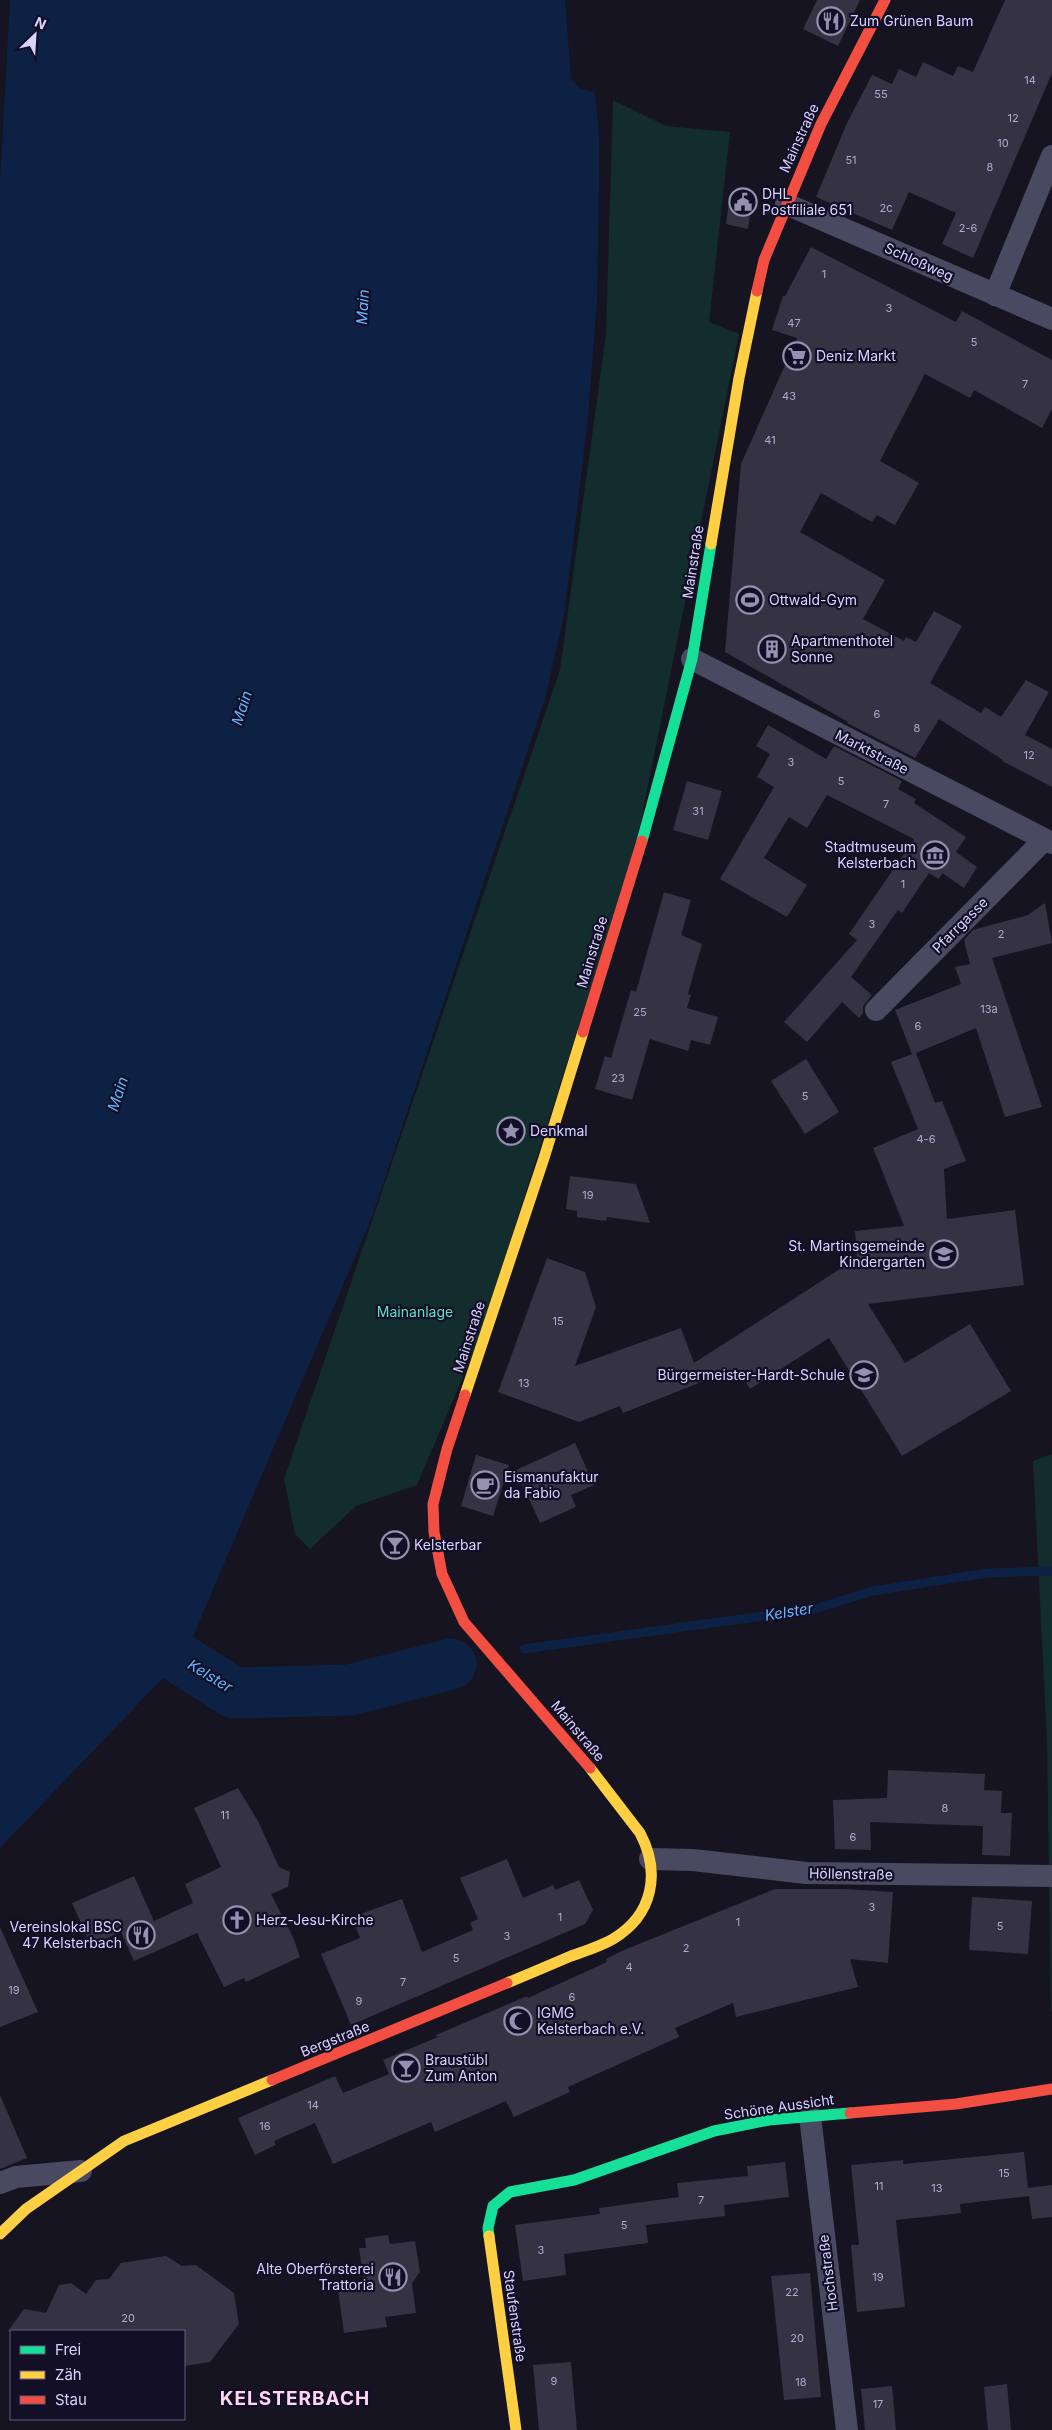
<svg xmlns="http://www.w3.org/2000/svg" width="1052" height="2430" font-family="Inter,sans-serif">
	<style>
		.green { fill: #132c2d }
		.water { fill: #0d2144 }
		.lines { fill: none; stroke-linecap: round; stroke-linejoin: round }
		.stream { stroke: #0d2144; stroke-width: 9 }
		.river { stroke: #0d2144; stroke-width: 51 }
		.building { fill: #343243 }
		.street { stroke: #4a4962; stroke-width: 22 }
		.fast { stroke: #16e098; stroke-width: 11 }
		.slow { stroke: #ffcf43; stroke-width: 11 }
		.jam { stroke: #f24e42; stroke-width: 11 }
		.labels { text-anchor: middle; stroke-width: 4.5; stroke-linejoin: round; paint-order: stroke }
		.number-label { font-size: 11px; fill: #b0acd0 }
		.poi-label { font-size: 14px; fill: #d9d4ff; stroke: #130f26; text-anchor: start }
		.street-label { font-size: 14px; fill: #d9d4ff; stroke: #130f26 }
		.park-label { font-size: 14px; fill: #5fe0c0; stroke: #130f26 }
		.water-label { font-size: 15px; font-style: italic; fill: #62b6ff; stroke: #130f26 }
		.district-label { font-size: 19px; font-weight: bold; letter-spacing: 1px; fill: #ffd6f0; stroke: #130f26 }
	</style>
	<rect width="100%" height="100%" fill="#161421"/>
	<g class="green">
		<path d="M613,100L666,126L730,132L709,322L739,334L635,850L479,1339L417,1485L356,1506L310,1549L295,1534L284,1479L560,670L606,334Z"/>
		<path d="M1052,1454V2011H1051L1047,1741L1033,1461Z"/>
	</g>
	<path class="water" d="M10,0H565L571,79L579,88L595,92L599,134V181L597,300L588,417L565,610L545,699L372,1217L185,1655L0,1848V181Z"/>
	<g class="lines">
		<path class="stream" d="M524,1649L814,1609L873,1591L987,1573L1052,1571"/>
		<path class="river" d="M0,1544L234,1693L350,1690L451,1664"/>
	</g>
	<g class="building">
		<path d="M817,0H860L838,46L803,29Z"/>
		<path d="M1005,0H1052V73L973,258L942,244L956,213L909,192L892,230L816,197L847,123L872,75L892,84L899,69L916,77L923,62L953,76L958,66L973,72Z"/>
		<path d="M730,195L752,199L748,229L726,224Z"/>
		<path d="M811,247L956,322L962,311L1052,360V409L1042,428L974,390L970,398L925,374L880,461L919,483L895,525L877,515L872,522L821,493L800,532L885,580L863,619L904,641L906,637L916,642L934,611L962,626L930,683L981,713L985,707L1001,717L1026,680L1049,692L1025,735L1052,749V787L1002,761L1003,760L939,719L915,758L847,723L848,722L725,652L741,464L797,338L772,330L783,296H785Z"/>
		<path d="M768,725L826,759L834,746L902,781L898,789L916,799L914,803L966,837L956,852L977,867L964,888L942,873L939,879L929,873L902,913L898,910L851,977L872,995L863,1006V1013L859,1018L842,1002L807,1042L784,1022L857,940L849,934L914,839L827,795L807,828L789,817L764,858L807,885L787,917L720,879L774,787L757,777L770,754L756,746Z"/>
		<path d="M687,781L722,791L708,840L673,830Z"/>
		<path d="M664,892L691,900L681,935L702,944L688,994L691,995L687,1008L718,1017L710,1045L691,1040L688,1051L650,1039L632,1100L595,1089L605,1056L611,1058L631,990L636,992Z"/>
		<path d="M1045,903L1052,943L992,958L1042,1107L1005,1117L976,1028L916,1053L935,1103L942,1101L966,1161L944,1169L947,1219L1015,1210L1024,1285L868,1304L905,1363L970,1324L1011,1391L902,1456L829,1338L750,1389L737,1368L623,1413L620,1406L579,1422L498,1392L547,1258L585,1272L596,1307L575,1366L681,1328L694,1363L857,1258L855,1231L904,1226L873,1148L918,1129L891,1062L912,1054L895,1010L961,984L955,967L970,964L964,940L973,930L1028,915Z"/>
		<path d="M806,1059L839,1112L805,1134L771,1081Z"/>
		<path d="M570,1176L636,1184L650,1223L607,1217L606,1221L577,1217V1211L566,1209Z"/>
		<path d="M575,1443L594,1485L571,1495L576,1507L540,1523L516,1470Z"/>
		<path d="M476,1455L509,1465L493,1516L461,1506Z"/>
		<path d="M888,1770L985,1774L984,1790L1002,1791L1001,1813H1012L1010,1856L982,1855L983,1826L870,1822L871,1850L835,1849L833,1800L887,1798Z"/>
		<path d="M238,1788L258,1821L279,1867L290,1872L288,1887L271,1894L293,1937L300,1957L246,1982L244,1978L224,1987L197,1933L134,1961L121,1932L91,1945L72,1903L134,1876L154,1921L193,1903L185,1884L221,1867L194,1808Z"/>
		<path d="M507,1859L523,1898L553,1885L555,1890L579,1880L593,1910L585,1924L351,2025L321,1954L360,1938L352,1917L402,1899L422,1952L473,1930L470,1923L478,1919L460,1878Z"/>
		<path d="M775,1889H844L893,1892L888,1963L850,1959L858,1987L736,2017L733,2003L675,2028L679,2037L568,2087L570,2092L514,2117L506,2101L435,2132L431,2122L333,2164L315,2123L274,2141L276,2145L255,2155L238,2118L335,2076L343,2093L389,2074L383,2060L438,2037L436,2035L527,1996L528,1998L607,1962L606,1959L624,1950Z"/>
		<path d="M972,1897L1032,1901L1028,1954L969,1950Z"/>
		<path d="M0,1927L38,2012L0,2027Z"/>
		<path d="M0,2095L27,2158L0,2169Z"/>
		<path d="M1024,2152L1028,2188L1052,2185V2217L1032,2219L1029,2196L960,2204L961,2213L896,2220L905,2307L857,2312L851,2245H859L851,2165L903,2160V2164Z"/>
		<path d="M785,2162L789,2197L724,2205L725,2216L646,2225L648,2243L564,2254L566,2275L523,2281L515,2225L600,2214L599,2208L679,2197L677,2183L748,2176L747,2166Z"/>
		<path d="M388,2235L390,2244L415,2241L420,2272L412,2283L416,2313L385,2317L387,2327L344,2333L337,2283L364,2280L359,2248H366L365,2238Z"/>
		<path d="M166,2256L182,2266L196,2265L234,2293L239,2324L210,2362L184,2366V2331H8L24,2309L46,2313L59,2285L71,2283L86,2294L96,2280L109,2279L121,2263Z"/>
		<path d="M810,2273L821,2397L784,2400L771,2276Z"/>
		<path d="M571,2362L577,2430H539L533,2365Z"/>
		<path d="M1007,2384L1011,2430H988L984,2387Z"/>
		<path d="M892,2386L896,2430H865L861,2389Z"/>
	</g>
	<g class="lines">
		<g class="street">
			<path d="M786,204L1052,319"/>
			<path d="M995,295L1052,156"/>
			<path d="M692,659L1052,843"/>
			<path d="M876,1010L1044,840"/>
			<path d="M650,1859L693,1860L806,1873L1052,1876"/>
			<path d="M810,2116L847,2430"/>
			<path d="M0,2183L16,2177L81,2171"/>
		</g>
		<g class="fast">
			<path d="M642,841L692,659L711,544"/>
			<path d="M489,2236L488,2228L493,2206L510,2192L574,2180L714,2131L769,2120L850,2113"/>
		</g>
		<g class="slow">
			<path d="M711,544L739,378L757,291"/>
			<path d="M465,1395L544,1158L583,1032"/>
			<path d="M507,1983C529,1974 550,1965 571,1956C585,1951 601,1946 613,1939C653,1915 661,1873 640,1833L590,1768"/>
			<path d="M0,2234L26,2209L124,2141L272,2080"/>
			<path d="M489,2236L516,2430"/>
		</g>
		<g class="jam">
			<path d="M757,291L764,260L821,124L885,0"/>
			<path d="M583,1032L642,841"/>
			<path d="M465,1395L447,1449L433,1504L434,1532L442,1574L464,1622L590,1768"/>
			<path d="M272,2080L507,1983"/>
			<path d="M850,2113L956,2104L1052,2089"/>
		</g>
	</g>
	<defs>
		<g id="restaurant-ring" transform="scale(1.4375)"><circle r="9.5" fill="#130f26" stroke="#9591b1" stroke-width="1.5"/><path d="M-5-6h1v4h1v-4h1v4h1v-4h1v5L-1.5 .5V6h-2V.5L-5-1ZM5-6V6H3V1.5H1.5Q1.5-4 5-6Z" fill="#9591b1"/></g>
		<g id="civic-ring" transform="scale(1.4375)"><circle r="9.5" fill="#130f26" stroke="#9591b1" stroke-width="1.5"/><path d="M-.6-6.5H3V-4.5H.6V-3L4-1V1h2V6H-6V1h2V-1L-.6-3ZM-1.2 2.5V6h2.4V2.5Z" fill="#9591b1"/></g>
		<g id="supermarket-ring" transform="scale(1.4375)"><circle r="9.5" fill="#130f26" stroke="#9591b1" stroke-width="1.5"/><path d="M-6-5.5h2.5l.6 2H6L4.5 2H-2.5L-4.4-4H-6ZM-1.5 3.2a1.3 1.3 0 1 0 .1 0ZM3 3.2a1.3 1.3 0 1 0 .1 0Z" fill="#9591b1"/></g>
		<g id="stadium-ring" transform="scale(1.4375)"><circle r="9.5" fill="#130f26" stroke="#9591b1" stroke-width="1.5"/><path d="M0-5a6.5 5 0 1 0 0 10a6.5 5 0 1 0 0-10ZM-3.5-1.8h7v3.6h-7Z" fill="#9591b1"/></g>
		<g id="building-ring" transform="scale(1.4375)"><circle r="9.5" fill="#130f26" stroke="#9591b1" stroke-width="1.5"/><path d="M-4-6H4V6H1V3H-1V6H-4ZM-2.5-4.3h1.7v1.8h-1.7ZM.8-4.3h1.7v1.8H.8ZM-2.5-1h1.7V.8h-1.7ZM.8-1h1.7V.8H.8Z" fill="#9591b1"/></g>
		<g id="museum-ring" transform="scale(1.4375)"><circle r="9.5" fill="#130f26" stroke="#9591b1" stroke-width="1.5"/><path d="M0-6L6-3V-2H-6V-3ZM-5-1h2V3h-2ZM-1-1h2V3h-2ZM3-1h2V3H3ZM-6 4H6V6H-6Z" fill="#9591b1"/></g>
		<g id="sight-ring" transform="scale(1.4375)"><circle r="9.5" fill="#130f26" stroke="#9591b1" stroke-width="1.5"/><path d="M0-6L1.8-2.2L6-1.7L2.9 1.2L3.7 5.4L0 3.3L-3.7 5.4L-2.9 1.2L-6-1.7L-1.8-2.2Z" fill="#9591b1"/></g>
		<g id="school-ring" transform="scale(1.4375)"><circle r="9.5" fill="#130f26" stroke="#9591b1" stroke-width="1.5"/><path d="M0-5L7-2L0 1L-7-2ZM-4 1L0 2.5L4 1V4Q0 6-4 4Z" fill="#9591b1"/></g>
		<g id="cafe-ring" transform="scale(1.4375)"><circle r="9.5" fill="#130f26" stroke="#9591b1" stroke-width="1.5"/><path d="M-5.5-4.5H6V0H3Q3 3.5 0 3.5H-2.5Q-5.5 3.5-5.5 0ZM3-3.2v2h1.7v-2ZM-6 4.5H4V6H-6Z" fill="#9591b1"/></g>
		<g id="bar-ring" transform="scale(1.4375)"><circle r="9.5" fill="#130f26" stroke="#9591b1" stroke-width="1.5"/><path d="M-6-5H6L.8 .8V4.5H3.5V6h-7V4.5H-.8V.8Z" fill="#9591b1"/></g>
		<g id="church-ring" transform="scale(1.4375)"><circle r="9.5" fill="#130f26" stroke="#9591b1" stroke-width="1.5"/><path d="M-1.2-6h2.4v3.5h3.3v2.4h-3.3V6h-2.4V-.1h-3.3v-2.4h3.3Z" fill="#9591b1"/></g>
		<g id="mosque-ring" transform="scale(1.4375)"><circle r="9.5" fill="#130f26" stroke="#9591b1" stroke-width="1.5"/><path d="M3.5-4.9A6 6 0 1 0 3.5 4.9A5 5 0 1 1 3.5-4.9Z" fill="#9591b1"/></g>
	</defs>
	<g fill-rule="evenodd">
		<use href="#restaurant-ring" x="831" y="21"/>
		<use href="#civic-ring" x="743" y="202"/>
		<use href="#supermarket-ring" x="797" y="356"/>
		<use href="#stadium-ring" x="750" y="600"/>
		<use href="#building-ring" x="772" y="649"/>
		<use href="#museum-ring" x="935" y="855"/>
		<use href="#sight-ring" x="511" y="1131"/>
		<use href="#school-ring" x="944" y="1254"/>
		<use href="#school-ring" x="864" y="1375"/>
		<use href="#cafe-ring" x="485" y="1485"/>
		<use href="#bar-ring" x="395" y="1545"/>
		<use href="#church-ring" x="237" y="1920"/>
		<use href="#restaurant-ring" x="141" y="1935"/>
		<use href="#mosque-ring" x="518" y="2021"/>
		<use href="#bar-ring" x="406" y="2068"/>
		<use href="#restaurant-ring" x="393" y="2277"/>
	</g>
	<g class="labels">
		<g class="number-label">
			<text x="1030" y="84">14</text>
			<text x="881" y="98">55</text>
			<text x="1013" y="122">12</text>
			<text x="1003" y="147">10</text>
			<text x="851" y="164">51</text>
			<text x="990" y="171">8</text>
			<text x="886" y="212">2c</text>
			<text x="968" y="232">2-6</text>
			<text x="824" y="278">1</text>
			<text x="889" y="312">3</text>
			<text x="794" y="327">47</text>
			<text x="974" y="346">5</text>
			<text x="1025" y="388">7</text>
			<text x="789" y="400">43</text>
			<text x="770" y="444">41</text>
			<text x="877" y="718">6</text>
			<text x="917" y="732">8</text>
			<text x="1029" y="759">12</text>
			<text x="791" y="766">3</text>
			<text x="841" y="785">5</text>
			<text x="886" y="808">7</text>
			<text x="698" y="815">31</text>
			<text x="903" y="888">1</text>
			<text x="872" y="928">3</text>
			<text x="1001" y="938">2</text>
			<text x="989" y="1013">13a</text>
			<text x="640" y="1016">25</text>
			<text x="918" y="1030">6</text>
			<text x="618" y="1082">23</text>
			<text x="805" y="1100">5</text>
			<text x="926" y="1143">4-6</text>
			<text x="588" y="1199">19</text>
			<text x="558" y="1325">15</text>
			<text x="524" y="1387">13</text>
			<text x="945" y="1812">8</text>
			<text x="225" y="1819">11</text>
			<text x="853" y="1841">6</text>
			<text x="872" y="1911">3</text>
			<text x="560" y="1921">1</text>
			<text x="738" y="1926">1</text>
			<text x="1000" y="1930">5</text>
			<text x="507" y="1940">3</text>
			<text x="686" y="1952">2</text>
			<text x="456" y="1962">5</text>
			<text x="629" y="1971">4</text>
			<text x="403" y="1986">7</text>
			<text x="14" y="1994">19</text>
			<text x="572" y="2001">6</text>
			<text x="359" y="2005">9</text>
			<text x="313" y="2109">14</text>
			<text x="265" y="2130">16</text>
			<text x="1004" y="2177">15</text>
			<text x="879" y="2190">11</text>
			<text x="937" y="2192">13</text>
			<text x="701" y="2204">7</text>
			<text x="624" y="2229">5</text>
			<text x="541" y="2254">3</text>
			<text x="878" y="2281">19</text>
			<text x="792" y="2296">22</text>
			<text x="128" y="2322">20</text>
			<text x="797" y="2342">20</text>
			<text x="554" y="2385">9</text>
			<text x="801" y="2386">18</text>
			<text x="878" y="2408">17</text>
		</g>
		<g class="poi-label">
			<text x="850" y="26">Zum Grünen Baum</text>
			<text x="762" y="199">DHL<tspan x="762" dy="16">Postfiliale 651</tspan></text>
			<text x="816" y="361">Deniz Markt</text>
			<text x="769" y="605">Ottwald-Gym</text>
			<text x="791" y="646">Apartmenthotel<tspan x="791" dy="16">Sonne</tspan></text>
			<text x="916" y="852" text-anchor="end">Stadtmuseum<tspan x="916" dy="16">Kelsterbach</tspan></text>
			<text x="530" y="1136">Denkmal</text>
			<text x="925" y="1251" text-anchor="end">St. Martinsgemeinde<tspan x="925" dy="16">Kindergarten</tspan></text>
			<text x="845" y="1380" text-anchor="end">Bürgermeister-Hardt-Schule</text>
			<text x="504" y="1482">Eismanufaktur<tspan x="504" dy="16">da Fabio</tspan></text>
			<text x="414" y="1550">Kelsterbar</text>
			<text x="256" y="1925">Herz-Jesu-Kirche</text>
			<text x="122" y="1932" text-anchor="end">Vereinslokal BSC<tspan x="122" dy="16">47 Kelsterbach</tspan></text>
			<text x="537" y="2018">IGMG<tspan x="537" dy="16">Kelsterbach e.V.</tspan></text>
			<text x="425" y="2065">Braustübl<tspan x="425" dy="16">Zum Anton</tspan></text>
			<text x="374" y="2274" text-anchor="end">Alte Oberförsterei<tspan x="374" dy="16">Trattoria</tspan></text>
		</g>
		<g class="street-label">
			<text transform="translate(799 138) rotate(-65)" y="5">Mainstraße</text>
			<text transform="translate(919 262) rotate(24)" y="5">Schloßweg</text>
			<text transform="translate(693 562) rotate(-81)" y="5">Mainstraße</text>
			<text transform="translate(872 752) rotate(27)" y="5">Marktstraße</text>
			<text transform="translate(960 925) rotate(-45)" y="5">Pfarrgasse</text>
			<text transform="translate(592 952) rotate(-73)" y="5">Mainstraße</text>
			<text transform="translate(469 1337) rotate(-72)" y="5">Mainstraße</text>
			<text transform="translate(578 1731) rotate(50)" y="5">Mainstraße</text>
			<text transform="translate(851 1874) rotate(1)" y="5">Höllenstraße</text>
			<text transform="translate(335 2039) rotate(-22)" y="5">Bergstraße</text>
			<text transform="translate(779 2107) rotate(-8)" y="5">Schöne Aussicht</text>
			<text transform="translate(828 2273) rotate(-97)" y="5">Hochstraße</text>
			<text transform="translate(515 2316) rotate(82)" y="5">Staufenstraße</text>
		</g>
		<g class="park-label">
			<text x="415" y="1317">Mainanlage</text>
		</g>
		<g class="water-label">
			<text transform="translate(363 307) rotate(-87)" y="5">Main</text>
			<text transform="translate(242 708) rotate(-72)" y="5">Main</text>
			<text transform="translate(118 1094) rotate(-72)" y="5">Main</text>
			<text transform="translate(789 1612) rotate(-9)" y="5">Kelster</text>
			<text transform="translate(210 1676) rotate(31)" y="5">Kelster</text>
		</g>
		<g class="district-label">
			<text x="295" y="2405">KELSTERBACH</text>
		</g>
	</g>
	<rect x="10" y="2330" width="175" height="90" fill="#130f26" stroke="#625e7d"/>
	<rect x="20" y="2346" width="25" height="8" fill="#16e098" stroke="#625e7d"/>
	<text x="55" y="2355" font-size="15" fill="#d9d4ff">Frei</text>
	<rect x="20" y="2371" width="25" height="8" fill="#ffcf43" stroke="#625e7d"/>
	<text x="55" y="2380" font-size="15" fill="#d9d4ff">Zäh</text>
	<rect x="20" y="2396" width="25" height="8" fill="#f24e42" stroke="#625e7d"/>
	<text x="55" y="2405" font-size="15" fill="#d9d4ff">Stau</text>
	<g transform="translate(35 35) rotate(25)" stroke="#130f26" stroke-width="4" paint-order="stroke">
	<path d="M0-4L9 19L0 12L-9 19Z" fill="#d9d4ff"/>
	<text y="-8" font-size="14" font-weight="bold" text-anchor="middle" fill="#d9d4ff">N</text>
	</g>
</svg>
